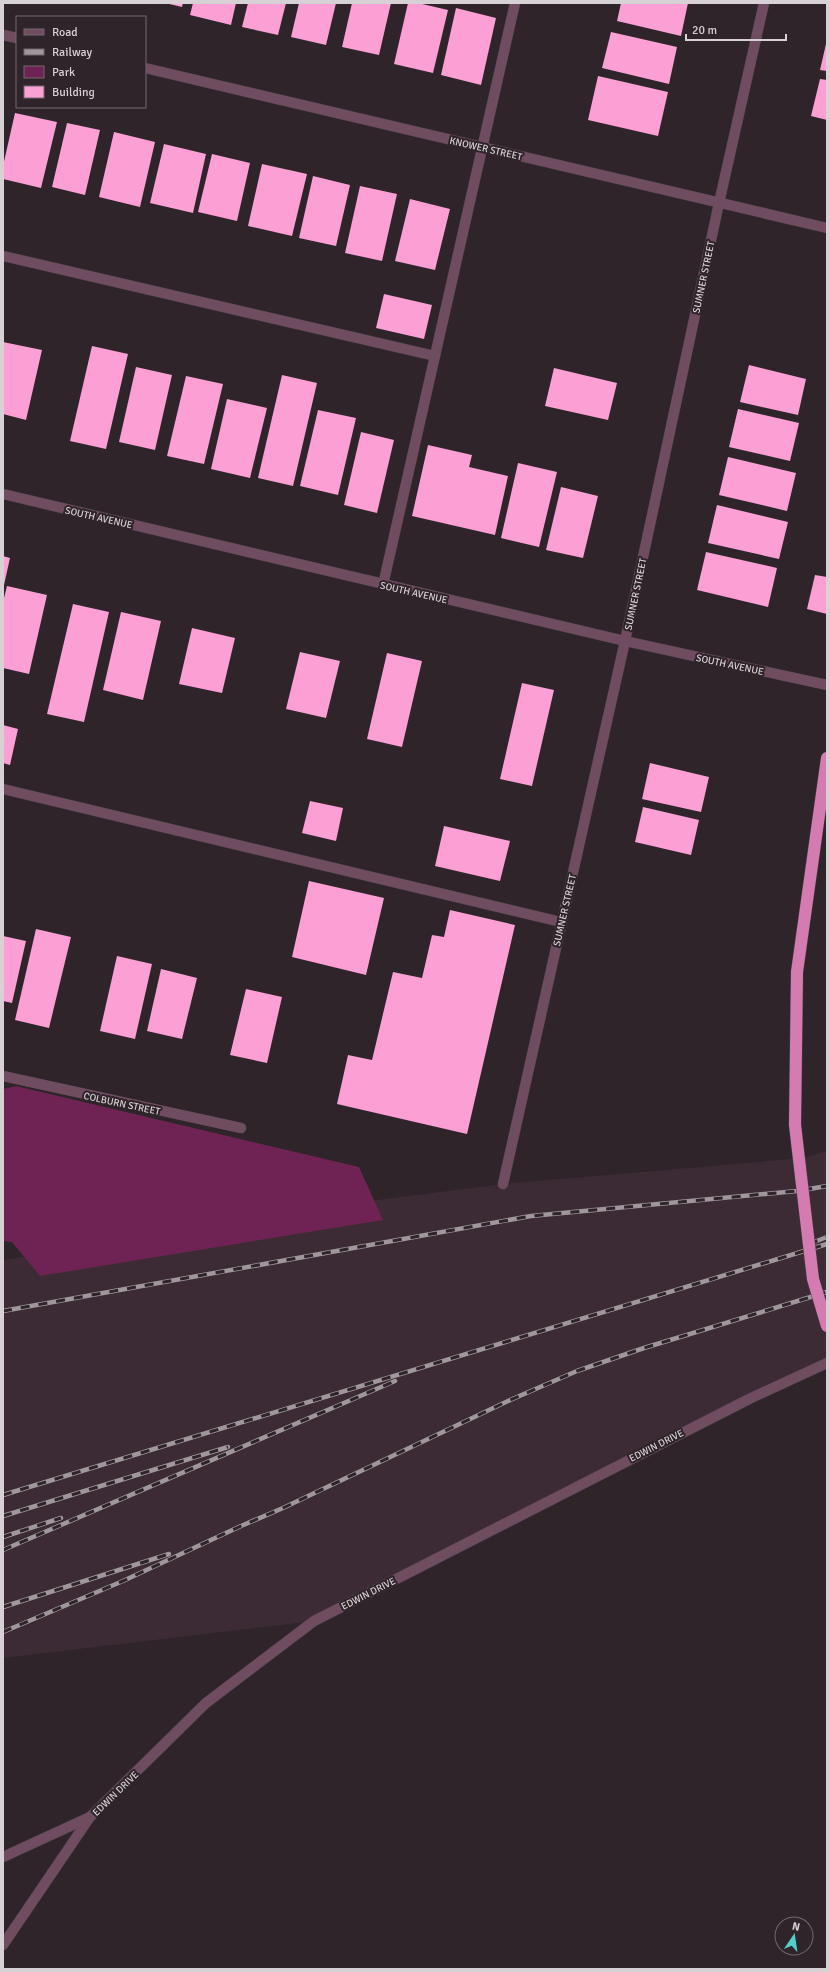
<svg xmlns="http://www.w3.org/2000/svg" width="830" height="1972" font-family="Signika,sans-serif">
	<style>
		.built { fill: #3c2b34 }
		.green { fill: #6e2354 }
		.building { fill: #fb9fd5 }
		.lines { fill: none; stroke-linecap: round; stroke-linejoin: round }
		.minor-casing { stroke: #494045; stroke-width: 11 }
		.highway-casing { stroke: #494045; stroke-width: 13 }
		.minor { stroke: #704c61; stroke-width: 10 }
		.highway { stroke: #d47bb1; stroke-width: 12 }
		.rail-casing { stroke: #9f979c; stroke-width: 4.5 }
		.rail { stroke: #2e242a; stroke-width: 3; stroke-dasharray: 9; stroke-linecap: butt }
		.highway-bridge-casing { stroke: #494045; stroke-width: 13; stroke-linecap: butt }
		.highway-bridge { stroke: #d47bb1; stroke-width: 12 }
		.labels { text-anchor: middle; stroke-width: 4; stroke-linejoin: round; paint-order: stroke }
		.street-label { font-size: 10px; fill: #d7d0d4; stroke: #2e242a }
	</style>
	<rect width="100%" height="100%" fill="#2e242a"/>
	<path class="built" d="M827,1151V1363L314,1621L3,1658V1260L330,1206L503,1184L803,1158Z"/>
	<path class="green" d="M16,1086L359,1167L383,1220L40,1276L12,1242L3,1241V1089Z"/>
	<g class="building">
		<path d="M165,3H183L182,7Z"/>
		<path d="M193,3H236L231,25L190,15Z"/>
		<path d="M248,3H286L278,35L242,27Z"/>
		<path d="M299,3H336L326,45L291,37Z"/>
		<path d="M352,3H391L379,55L342,47Z"/>
		<path d="M408,3H418L448,10L433,73L394,64Z"/>
		<path d="M621,3H688L681,36L617,21Z"/>
		<path d="M456,8L496,18L481,85L441,75Z"/>
		<path d="M611,32L677,47L669,84L602,68Z"/>
		<path d="M826,44H827V71L820,70Z"/>
		<path d="M598,76L668,92L658,136L588,120Z"/>
		<path d="M820,79L827,80V120L811,116Z"/>
		<path d="M15,113L57,122L41,188L3,179V166Z"/>
		<path d="M67,123L100,130L85,195L52,187Z"/>
		<path d="M114,132L155,142L140,207L99,197Z"/>
		<path d="M164,144L206,154L193,213L150,203Z"/>
		<path d="M212,154L250,163L237,221L198,212Z"/>
		<path d="M262,164L307,174L292,236L248,226Z"/>
		<path d="M313,176L350,185L336,246L299,238Z"/>
		<path d="M360,186L397,194L382,261L345,253Z"/>
		<path d="M410,199L450,209L435,270L395,261Z"/>
		<path d="M384,294L432,305L424,339L376,328Z"/>
		<path d="M3,342L42,350L26,420L3,414Z"/>
		<path d="M92,346L128,354L106,449L70,441Z"/>
		<path d="M749,365L806,379L798,415L740,402Z"/>
		<path d="M136,367L172,375L155,450L119,442Z"/>
		<path d="M554,368L617,383L608,420L545,406Z"/>
		<path d="M282,375L317,383L293,486L258,478Z"/>
		<path d="M186,376L223,384L204,464L167,456Z"/>
		<path d="M227,399L267,408L250,478L211,469Z"/>
		<path d="M738,409L799,423L790,461L729,447Z"/>
		<path d="M318,410L356,418L338,495L300,486Z"/>
		<path d="M361,432L394,440L377,513L344,505Z"/>
		<path d="M428,445L472,455L469,467L508,476L495,535L412,516Z"/>
		<path d="M728,457L796,473L787,511L719,495Z"/>
		<path d="M518,463L557,472L539,547L501,538Z"/>
		<path d="M561,487L598,496L583,558L546,550Z"/>
		<path d="M717,505L788,522L779,559L708,543Z"/>
		<path d="M706,552L777,568L768,607L697,590Z"/>
		<path d="M3,556L10,558L4,585H3Z"/>
		<path d="M815,575L827,577V614L807,609Z"/>
		<path d="M7,586L47,595L29,674L3,668V602Z"/>
		<path d="M73,604L109,612L84,722L47,714Z"/>
		<path d="M121,612L161,621L143,700L103,690Z"/>
		<path d="M192,628L235,638L222,693L179,684Z"/>
		<path d="M300,652L340,661L326,718L286,709Z"/>
		<path d="M387,653L422,661L402,747L367,739Z"/>
		<path d="M522,683L554,690L532,786L500,779Z"/>
		<path d="M3,725L18,729L10,765L3,763Z"/>
		<path d="M650,763L709,777L701,812L642,799Z"/>
		<path d="M310,801L343,808L336,841L302,833Z"/>
		<path d="M643,807L699,820L691,855L635,842Z"/>
		<path d="M444,826L510,841L500,881L435,866Z"/>
		<path d="M309,881L384,898L366,975L292,957Z"/>
		<path d="M450,910L515,925L467,1134L337,1104L348,1055L372,1060L393,972L422,978L432,935L444,937Z"/>
		<path d="M36,929L71,937L49,1028L15,1020Z"/>
		<path d="M3,936L26,941L12,1003L3,1001Z"/>
		<path d="M117,956L152,964L135,1039L100,1031Z"/>
		<path d="M161,969L197,978L182,1039L147,1031Z"/>
		<path d="M246,989L282,997L267,1063L230,1055Z"/>
	</g>
	<g class="lines">
		<g class="minor-casing">
			<g id="minor">
				<path d="M3,35L17,38"/>
				<path d="M145,68L827,228"/>
				<path d="M3,256L435,356"/>
				<path d="M3,494L625,641L827,685"/>
				<path d="M383,585L515,3"/>
				<path d="M3,789L561,922"/>
				<path d="M3,1076L241,1128"/>
				<path d="M503,1184L625,641L719,203L764,3"/>
				<path d="M3,1857L90,1817"/>
				<path d="M3,1945L90,1817L206,1703L314,1621L751,1398L827,1363"/>
			</g>
		</g>
		<g class="highway-casing">
			<path id="highway" d="M797,972L827,758"/>
		</g>
		<use href="#minor" class="minor"/>
		<use href="#highway" class="highway"/>
		<g class="rail-casing">
			<g id="rail">
				<path d="M809,1244L827,1237"/>
				<path d="M3,1311L531,1216L797,1191L827,1186"/>
				<path d="M3,1495L827,1244"/>
				<path d="M3,1516L228,1447"/>
				<path d="M3,1537L61,1518"/>
				<path d="M3,1550L395,1381"/>
				<path d="M3,1607L169,1554"/>
				<path d="M3,1632L123,1581L241,1526L283,1508L508,1401L577,1371L644,1348L827,1292"/>
			</g>
		</g>
		<use href="#rail" class="rail"/>
		<g class="highway-bridge-casing">
			<path id="highway-bridge" d="M797,972L795,1125L813,1279L827,1326"/>
		</g>
		<use href="#highway-bridge" class="highway-bridge"/>
	</g>
	<g class="labels">
		<g class="street-label">
			<text transform="translate(486 148) rotate(13)" y="4">KNOWER STREET</text>
			<text transform="translate(703 277) rotate(-78)" y="4">SUMNER STREET</text>
			<text transform="translate(99 517) rotate(13)" y="4">SOUTH AVENUE</text>
			<text transform="translate(414 592) rotate(13)" y="4">SOUTH AVENUE</text>
			<text transform="translate(635 594) rotate(-78)" y="4">SUMNER STREET</text>
			<text transform="translate(730 664) rotate(12)" y="4">SOUTH AVENUE</text>
			<text transform="translate(564 910) rotate(-77)" y="4">SUMNER STREET</text>
			<text transform="translate(122 1103) rotate(12)" y="4">COLBURN STREET</text>
			<text transform="translate(656 1445) rotate(-27)" y="4">EDWIN DRIVE</text>
			<text transform="translate(368 1593) rotate(-27)" y="4">EDWIN DRIVE</text>
			<text transform="translate(115 1793) rotate(-44)" y="4">EDWIN DRIVE</text>
		</g>
	</g>
	<rect width="830" height="1972" fill="none" stroke="#d7d0d4" stroke-width="8"/>
	<rect x="16" y="16" width="130" height="92" fill="#2e242a" stroke="#72696e"/>
	<rect x="24" y="29" width="20" height="6" fill="#704c61" stroke="#72696e"/>
	<text x="52" y="36" font-size="12" fill="#d7d0d4">Road</text>
	<rect x="24" y="49" width="20" height="6" fill="#9f979c" stroke="#72696e"/>
	<text x="52" y="56" font-size="12" fill="#d7d0d4">Railway</text>
	<rect x="24" y="66" width="20" height="12" fill="#6e2354" stroke="#72696e"/>
	<text x="52" y="76" font-size="12" fill="#d7d0d4">Park</text>
	<rect x="24" y="86" width="20" height="12" fill="#fb9fd5" stroke="#72696e"/>
	<text x="52" y="96" font-size="12" fill="#d7d0d4">Building</text>
	<g transform="translate(794 1936) rotate(13)"><circle r="19" fill="#2e242a" stroke="#72696e"/>
	<path d="M0-3L7 15L0 10L-7 15Z" fill="#52cdcb"/>
	<text y="-6" font-size="11" font-weight="bold" text-anchor="middle" fill="#d7d0d4">N</text>
	</g>
	<path d="M686 34v6h100v-6" fill="none" stroke="#d7d0d4" stroke-width="2"/>
	<text x="692" y="34" font-size="12" fill="#d7d0d4" stroke="#2e242a" stroke-width="3" paint-order="stroke">20 m</text>
</svg>
